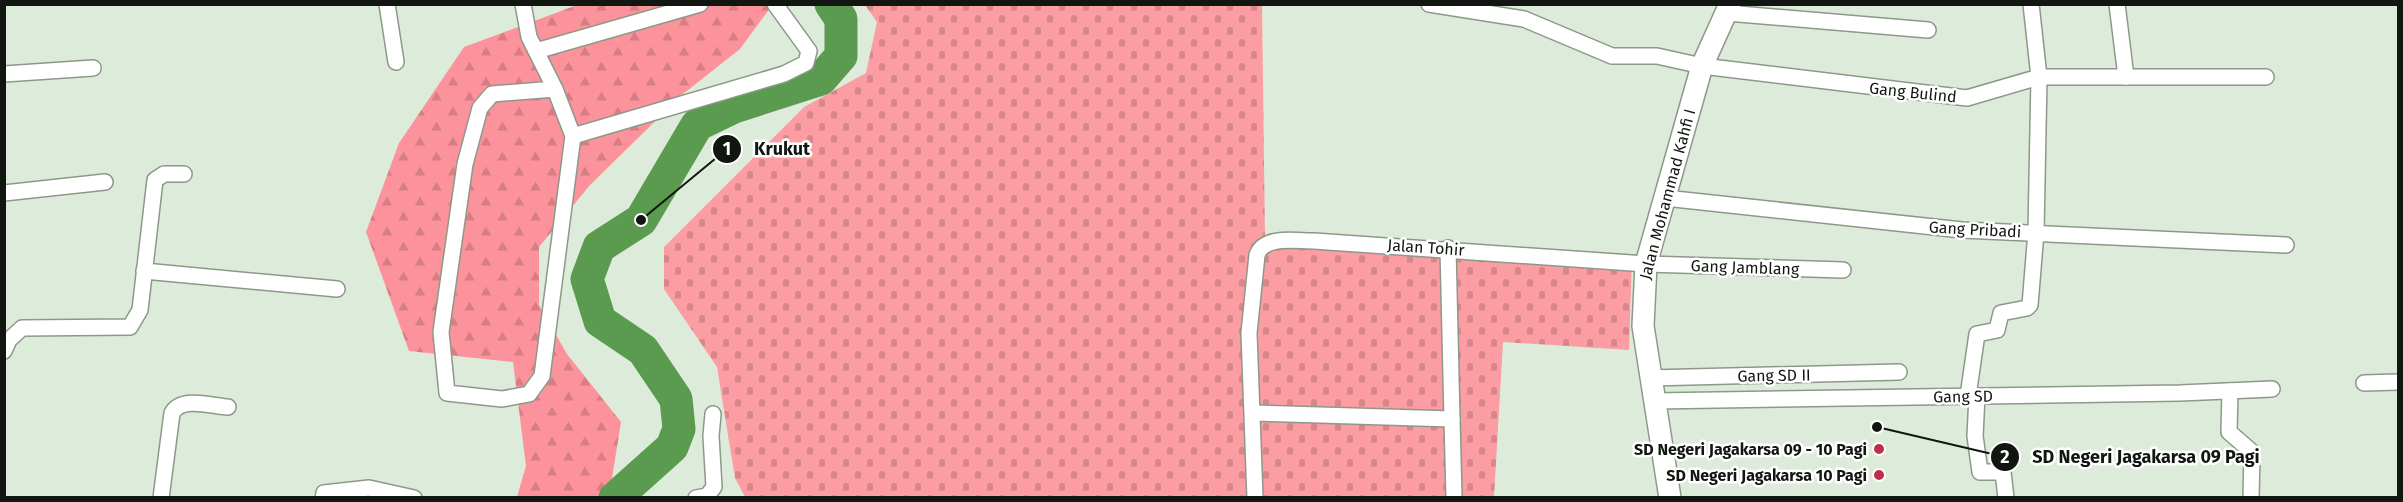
<svg xmlns="http://www.w3.org/2000/svg" width="2403" height="502" font-family="'Fira Sans',sans-serif">
	<style>
		.forest { fill: url(#forest-firs) }
		.cemetery { fill: url(#cemetery-stones) }
		.lines { fill: none; stroke-linecap: round; stroke-linejoin: round }
		.river { stroke: #5b9b50; stroke-width: 33 }
		.minor-casing { stroke: #8c9989; stroke-width: 18 }
		.secondary-casing { stroke: #8c9989; stroke-width: 24 }
		.minor { stroke: #fff; stroke-width: 15 }
		.secondary { stroke: #fff; stroke-width: 21 }
		.poi-dot { fill: #be2d49; stroke: #fff; stroke-width: 2 }
		.labels { text-anchor: middle; stroke-width: 5; stroke-linejoin: round; paint-order: stroke }
		.street-label { font-size: 16px; fill: #111610; stroke: #fff }
		.poi-label { font-size: 16px; font-weight: bold; fill: #111610; stroke: #fff; text-anchor: end }
		.leader { fill: none; stroke: #111610; stroke-width: 2 }
		.callout-dot { fill: #111610; stroke: #fff; stroke-width: 2 }
		.mark-label { font-size: 18px; text-anchor: middle; font-weight: bold; fill: #fff }
		.callout-label { font-size: 18px; text-anchor: middle; font-weight: bold; fill: #111610; stroke: #fff; stroke-width: 5; stroke-linejoin: round; paint-order: stroke }
	</style>
	<defs>
		<pattern id="forest-firs" width="22" height="20" patternUnits="userSpaceOnUse" patternTransform="scale(1.5)"><rect width="22" height="20" fill="#fc939c"/><path d="M5 1l3.5 6h-7zM16 11l3.5 6h-7z" fill="#d77e85"/></pattern>
		<pattern id="cemetery-stones" width="16" height="16" patternUnits="userSpaceOnUse" patternTransform="scale(1.5)"><rect width="16" height="16" fill="#fc9da4"/><path d="M2 7V4a2 2 0 0 1 4 0v3zM10 15v-3a2 2 0 0 1 4 0v3z" fill="#d7868c"/></pattern>
	</defs>
	<rect width="100%" height="100%" fill="#ddecda"/>
	<path class="forest" d="M765,4L770,8L740,49L683,94L590,185L539,247V305L567,354L621,422L609,497H517L526,466L513,362L409,351L366,232L399,143L464,47L577,5Z"/>
	<path class="cemetery" d="M865,5H1262L1265,239L1632,259L1629,350L1503,342L1494,497H745L735,478L717,367L664,289V247L804,107L866,73L877,22Z"/>
	<g class="lines">
		<path class="river" d="M615,498L672,447L679,429L676,399L643,350L600,321L587,279L599,247L641,220L697,125L734,107L821,79L841,56V19L831,4"/>
		<g class="minor-casing">
			<g id="minor">
				<path d="M387,4L396,62"/>
				<path d="M523,4L529,37L555,89L573,136L542,376L529,394L502,399L447,393L441,332L465,164L480,108L492,94L555,89"/>
				<path d="M1429,4L1524,19L1612,56H1657L1702,66L1967,98L2039,77H2266"/>
				<path d="M2117,4L2126,77"/>
				<path d="M1727,13L1928,30"/>
				<path d="M536,51L700,4"/>
				<path d="M4,74L93,68"/>
				<path d="M573,136L784,74L806,63L809,51L775,4"/>
				<path d="M4,193L105,182"/>
				<path d="M1665,198L1962,230L2286,245"/>
				<path d="M144,271L337,289"/>
				<path d="M4,351L9,340L22,328L130,327L140,310L155,180L164,174H184"/>
				<path d="M1649,378L1899,372"/>
				<path d="M2364,383L2398,382"/>
				<path d="M2230,391L2229,432L2252,452L2251,498"/>
				<path d="M1968,396L1977,334L1997,330L2001,313L2027,308L2030,305L2036,232L2039,77L2031,4"/>
				<path d="M1977,396L1975,436L1980,472H2003L2006,498"/>
				<path d="M1654,401L2180,393L2272,389"/>
				<path d="M1253,413L1452,419L1448,248"/>
				<path d="M1452,419L1454,498"/>
				<path d="M161,498L172,413C182,396 211,406 228,407"/>
				<path d="M323,498L324,493L369,488L414,498"/>
				<path d="M696,498L707,496L714,487L711,436L713,414"/>
				<path d="M1255,498L1249,333L1257,255C1264,235 1296,241 1314,241L1646,264L1843,270"/>
			</g>
		</g>
		<g class="secondary-casing">
			<path id="secondary" d="M1670,498L1643,326L1646,264L1702,66L1730,4"/>
		</g>
		<use href="#minor" class="minor"/>
		<use href="#secondary" class="secondary"/>
	</g>
	<g class="poi-dot">
		<circle cx="1879" cy="449" r="6"/>
		<circle cx="1879" cy="475" r="6"/>
	</g>
	<g class="labels">
		<g class="street-label">
			<text transform="translate(1913 92) rotate(6)" y="6">Gang Bulind</text>
			<text transform="translate(1667 194) rotate(-75)" y="6">Jalan Mohammad Kahfi I</text>
			<text transform="translate(1975 229) rotate(3)" y="6">Gang Pribadi</text>
			<text transform="translate(1426 247) rotate(4)" y="6">Jalan Tohir</text>
			<text transform="translate(1745 267) rotate(2)" y="6">Gang Jamblang</text>
			<text transform="translate(1774 375) rotate(-1)" y="6">Gang SD II</text>
			<text transform="translate(1963 396) rotate(-1)" y="6">Gang SD</text>
		</g>
		<g class="poi-label">
			<text x="1867" y="455">SD Negeri Jagakarsa 09 - 10 Pagi</text>
			<text x="1867" y="481">SD Negeri Jagakarsa 10 Pagi</text>
		</g>
	</g>
	<path class="leader" d="M641 220L727 149M1877 427L2005 457"/>
	<g class="callout-dot">
		<circle cx="641" cy="220" r="6"/>
		<circle cx="1877" cy="427" r="6"/>
		<circle cx="727" cy="149" r="15"/>
		<circle cx="2005" cy="457" r="15"/>
	</g>
	<g class="mark-label">
		<text x="727" y="155">1</text>
		<text x="2005" y="463">2</text>
	</g>
	<g class="callout-label">
		<text x="782" y="155">Krukut</text>
		<text x="2146" y="463">SD Negeri Jagakarsa 09 Pagi</text>
	</g>
	<rect width="2403" height="502" fill="none" stroke="#111610" stroke-width="12"/>
</svg>
